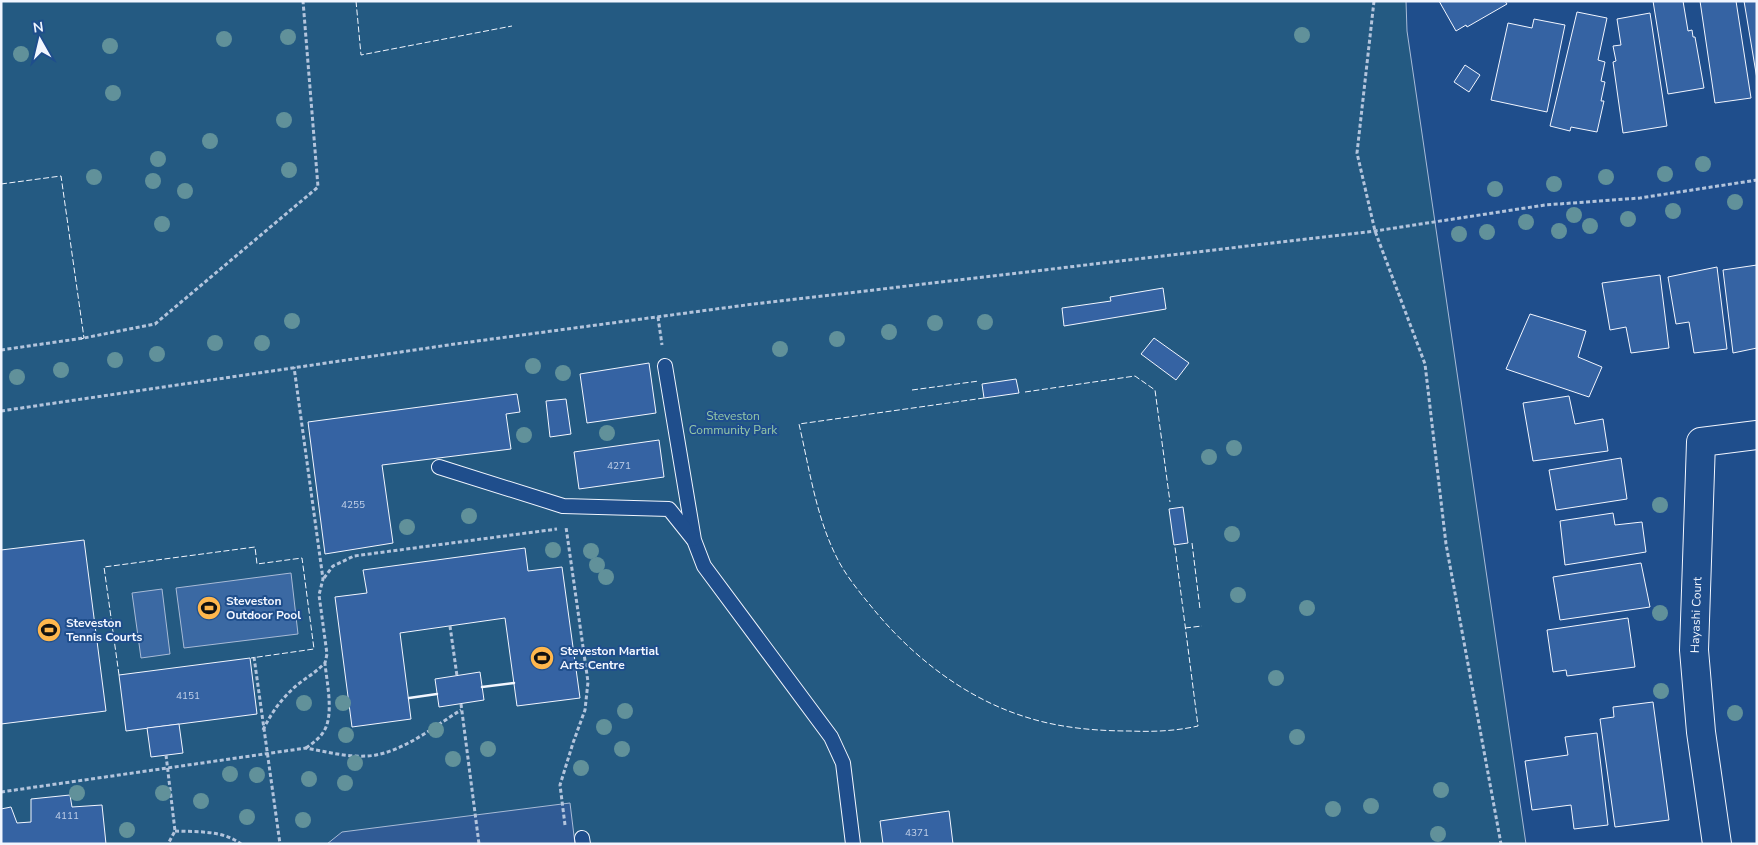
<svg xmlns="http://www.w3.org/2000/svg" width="1758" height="845" font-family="'Nunito Sans',sans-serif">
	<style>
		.green { fill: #245a82; stroke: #a8bbd7 }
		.parking { fill: #305b95; stroke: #a8bbd7 }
		.water { fill: #3b69a3; stroke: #a8bbd7 }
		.building { fill: #3563a3; stroke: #f2f6ff }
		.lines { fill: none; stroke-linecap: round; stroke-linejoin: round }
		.lane-casing { stroke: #f2f6ff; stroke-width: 16 }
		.street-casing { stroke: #f2f6ff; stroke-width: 30 }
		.path { stroke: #b3c4dc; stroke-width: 3; stroke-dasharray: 4 2.5; stroke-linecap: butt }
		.lane { stroke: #1f4e8c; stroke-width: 14 }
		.street { stroke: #1f4e8c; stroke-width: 28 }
		.fence { stroke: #f2f6ff; stroke-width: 1; stroke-dasharray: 6 2.5; stroke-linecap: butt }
		.wall { stroke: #f2f6ff; stroke-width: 2.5 }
		.tree { fill: #61919a }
		.labels { text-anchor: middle; stroke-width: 4; stroke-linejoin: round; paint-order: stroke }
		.number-label { font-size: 10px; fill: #c3d1e8 }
		.park-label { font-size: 12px; fill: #97c8a6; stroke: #1f4e8c }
		.poi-label { font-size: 12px; font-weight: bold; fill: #f2f6ff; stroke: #1f4e8c; text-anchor: start }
		.street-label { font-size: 12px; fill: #f2f6ff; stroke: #1f4e8c }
	</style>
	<rect width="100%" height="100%" fill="#1f4e8c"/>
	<path class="green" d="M1,1H1406L1407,31L1526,844H1Z"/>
	<path class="parking" d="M570,803L575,844H327L342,832Z"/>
	<g class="water">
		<path d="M291,573L298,634L184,648L176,588Z"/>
		<path d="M162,589L170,654L141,658L132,593Z"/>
	</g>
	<g class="building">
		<path d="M1439,1H1505L1507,4L1467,27L1466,25L1456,31Z"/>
		<path d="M1653,1H1683L1688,31L1692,30L1693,37H1695L1704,88L1668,94Z"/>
		<path d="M1700,1H1736L1751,98L1715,103Z"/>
		<path d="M1744,1H1757V79Z"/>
		<path d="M1577,12L1607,18L1598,60L1605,62L1601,81L1605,82L1601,101H1604L1597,132L1571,127L1570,131L1550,126Z"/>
		<path d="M1650,13L1667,126L1623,133L1613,62L1616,61L1613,46L1621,45L1617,19Z"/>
		<path d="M1534,19L1565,25L1547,112L1491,100L1508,23L1532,28Z"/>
		<path d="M1465,65L1480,75L1469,92L1454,82Z"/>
		<path d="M1757,265V348L1733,353L1723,270Z"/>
		<path d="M1717,267L1727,349L1694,353L1689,322L1676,324L1668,277Z"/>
		<path d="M1660,275L1669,348L1631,353L1626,327L1610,330L1602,283Z"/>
		<path d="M1163,288L1166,309L1064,326L1062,308L1111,301L1110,297Z"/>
		<path d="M1530,314L1586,331L1578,357L1602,367L1589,397L1506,369Z"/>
		<path d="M1154,338L1189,363L1176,380L1141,354Z"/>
		<path d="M649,363L656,413L587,423L580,374Z"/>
		<path d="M1016,379L1019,393L984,398L982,384Z"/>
		<path d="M517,394L520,412L506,414L511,449L382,465L393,543L325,554L308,422Z"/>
		<path d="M1569,396L1575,424L1603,419L1608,451L1533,461L1523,403Z"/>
		<path d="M566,399L571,434L550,437L546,401Z"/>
		<path d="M659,440L664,477L579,489L574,452Z"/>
		<path d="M1621,458L1627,499L1556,510L1549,470Z"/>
		<path d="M1183,507L1188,543L1174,545L1169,509Z"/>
		<path d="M1613,513L1615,525L1642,522L1646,552L1565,565L1560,521Z"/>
		<path d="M84,540L106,711L1,724V550Z"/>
		<path d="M525,548L528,571L562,567L580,698L517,706L505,618L400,633L411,719L352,727L335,597L367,593L363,570Z"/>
		<path d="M1641,563L1650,607L1560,620L1553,577Z"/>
		<path d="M1628,618L1635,667L1567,676L1566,670L1553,672L1547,630Z"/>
		<path d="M250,658L257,714L126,731L119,675Z"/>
		<path d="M480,672L484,700L439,707L435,679Z"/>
		<path d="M1653,702L1669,820L1615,827L1600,719L1614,717L1613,707Z"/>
		<path d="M179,724L183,753L151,757L147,728Z"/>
		<path d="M1597,733L1608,825L1574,829L1571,805L1532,810L1525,761L1568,755L1565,737Z"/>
		<path d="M70,795L72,807L102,805L106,844H1V809L11,807L17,823L31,822V799Z"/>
		<path d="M949,811L953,844H883L880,821Z"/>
	</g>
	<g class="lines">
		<g class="lane-casing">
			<g id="lane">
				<path d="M665,366L694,540L704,566L831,737L843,763L853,844"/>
				<path d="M439,467L563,506L669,509L693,539"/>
				<path d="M582,838L583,844"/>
			</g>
		</g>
		<g class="street-casing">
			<path id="street" d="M1717,844L1701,732L1694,650L1701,442L1757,435"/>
		</g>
		<g class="path">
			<path d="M1374,1L1357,153L1375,231L1425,364L1446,544L1501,844"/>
			<path d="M658,317L662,345"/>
			<path d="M1,350L84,338L155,324L318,187L303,1"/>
			<path d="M1,411L455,344L746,305L1375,231L1545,205L1640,198L1757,180"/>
			<path d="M324,578L333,566L354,556L557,529"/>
			<path d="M450,626L457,676"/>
			<path d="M254,657L280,844"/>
			<path d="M461,704L479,844"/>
			<path d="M263,730C271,713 282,698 297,685C306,678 316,672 325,663L327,654L319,595L323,579L294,367"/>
			<path d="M306,748C313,743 320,738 324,731C334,715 327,683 325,664"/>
			<path d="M166,755L175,831L168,844"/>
			<path d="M1,792L306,748C328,752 353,759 376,755C407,749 435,726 461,710"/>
			<path d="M565,825L560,785L573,743L585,710L588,682L566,527"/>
			<path d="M175,831C198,832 222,830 241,844"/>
		</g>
		<use href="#lane" class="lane"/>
		<use href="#street" class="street"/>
		<g class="fence">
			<path d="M356,1L361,55L512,26"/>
			<path d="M1,184L61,176L84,338L81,339"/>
			<path d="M912,390L979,381"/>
			<path d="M1025,392L1135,376L1155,390L1170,502"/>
			<path d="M984,398L799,424C809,467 816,516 836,556C845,575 861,594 875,611C915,659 968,700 1029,718C1061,728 1097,731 1130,731C1153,732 1176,731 1198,726L1175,547"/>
			<path d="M1192,543L1200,609"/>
			<path d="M1185,628L1202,626"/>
			<path d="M119,675L104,567L255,547L257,564L302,558L314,649L251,658"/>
		</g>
		<g class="wall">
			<path d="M482,687L514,683"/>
			<path d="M409,698L437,694"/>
		</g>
	</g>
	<g class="tree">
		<circle cx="1302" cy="35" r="8"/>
		<circle cx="288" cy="37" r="8"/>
		<circle cx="224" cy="39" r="8"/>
		<circle cx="110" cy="46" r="8"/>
		<circle cx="21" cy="54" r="8"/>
		<circle cx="113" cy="93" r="8"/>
		<circle cx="284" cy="120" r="8"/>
		<circle cx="210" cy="141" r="8"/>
		<circle cx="158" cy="159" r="8"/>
		<circle cx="1703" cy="164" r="8"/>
		<circle cx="289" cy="170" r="8"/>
		<circle cx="1665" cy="174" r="8"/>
		<circle cx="94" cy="177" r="8"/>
		<circle cx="1606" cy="177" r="8"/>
		<circle cx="153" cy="181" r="8"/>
		<circle cx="1554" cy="184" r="8"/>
		<circle cx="1495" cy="189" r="8"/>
		<circle cx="185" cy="191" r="8"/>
		<circle cx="1735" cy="202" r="8"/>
		<circle cx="1673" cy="211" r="8"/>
		<circle cx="1574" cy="215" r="8"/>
		<circle cx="1628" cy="219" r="8"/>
		<circle cx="1526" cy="222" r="8"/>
		<circle cx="162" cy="224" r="8"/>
		<circle cx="1590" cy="226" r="8"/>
		<circle cx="1559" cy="231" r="8"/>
		<circle cx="1487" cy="232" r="8"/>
		<circle cx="1459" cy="234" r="8"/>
		<circle cx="292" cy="321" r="8"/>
		<circle cx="985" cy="322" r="8"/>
		<circle cx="935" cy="323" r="8"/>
		<circle cx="889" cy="332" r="8"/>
		<circle cx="837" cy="339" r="8"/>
		<circle cx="215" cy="343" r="8"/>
		<circle cx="262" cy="343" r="8"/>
		<circle cx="780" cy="349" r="8"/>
		<circle cx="157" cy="354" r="8"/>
		<circle cx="115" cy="360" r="8"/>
		<circle cx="533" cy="366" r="8"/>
		<circle cx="61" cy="370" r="8"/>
		<circle cx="563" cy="373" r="8"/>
		<circle cx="17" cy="377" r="8"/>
		<circle cx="607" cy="433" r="8"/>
		<circle cx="524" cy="435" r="8"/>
		<circle cx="1234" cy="448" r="8"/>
		<circle cx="1209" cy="457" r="8"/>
		<circle cx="1660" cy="505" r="8"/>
		<circle cx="469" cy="516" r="8"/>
		<circle cx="407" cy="527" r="8"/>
		<circle cx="1232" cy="534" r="8"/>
		<circle cx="553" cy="550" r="8"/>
		<circle cx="591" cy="551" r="8"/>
		<circle cx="597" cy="565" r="8"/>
		<circle cx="606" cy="577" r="8"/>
		<circle cx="1238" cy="595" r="8"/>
		<circle cx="1307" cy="608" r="8"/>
		<circle cx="1660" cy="613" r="8"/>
		<circle cx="1276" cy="678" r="8"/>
		<circle cx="1661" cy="691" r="8"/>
		<circle cx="304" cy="703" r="8"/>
		<circle cx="343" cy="703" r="8"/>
		<circle cx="625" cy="711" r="8"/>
		<circle cx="1735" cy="713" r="8"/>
		<circle cx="604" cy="727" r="8"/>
		<circle cx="436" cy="730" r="8"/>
		<circle cx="346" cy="735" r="8"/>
		<circle cx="1297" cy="737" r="8"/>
		<circle cx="488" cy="749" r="8"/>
		<circle cx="622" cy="749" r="8"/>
		<circle cx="453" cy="759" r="8"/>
		<circle cx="355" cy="763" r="8"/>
		<circle cx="581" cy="768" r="8"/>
		<circle cx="230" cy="774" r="8"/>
		<circle cx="257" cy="775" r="8"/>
		<circle cx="309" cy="779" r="8"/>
		<circle cx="345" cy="783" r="8"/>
		<circle cx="1441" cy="790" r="8"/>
		<circle cx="77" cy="793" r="8"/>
		<circle cx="163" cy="793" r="8"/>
		<circle cx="201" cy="801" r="8"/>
		<circle cx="1371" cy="806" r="8"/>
		<circle cx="1333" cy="809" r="8"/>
		<circle cx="247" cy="817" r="8"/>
		<circle cx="303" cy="820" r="8"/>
		<circle cx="127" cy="830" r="8"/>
		<circle cx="1438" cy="834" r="8"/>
	</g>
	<defs>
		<g id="stadium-disc" transform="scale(1.25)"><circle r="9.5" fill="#ffb74d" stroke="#1f4e8c"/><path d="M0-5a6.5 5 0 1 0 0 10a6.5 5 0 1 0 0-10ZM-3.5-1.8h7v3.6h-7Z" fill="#111"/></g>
	</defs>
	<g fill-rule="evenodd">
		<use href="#stadium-disc" x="209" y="608"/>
		<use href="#stadium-disc" x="49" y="630"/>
		<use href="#stadium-disc" x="542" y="658"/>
	</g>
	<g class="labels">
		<g class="number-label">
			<text x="619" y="469">4271</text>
			<text x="353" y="508">4255</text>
			<text x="188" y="699">4151</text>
			<text x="67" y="819">4111</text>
			<text x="917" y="836">4371</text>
		</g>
		<g class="park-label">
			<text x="733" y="420">Steveston<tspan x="733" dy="14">Community Park</tspan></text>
		</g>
		<g class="poi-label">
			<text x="226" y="605">Steveston<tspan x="226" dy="14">Outdoor Pool</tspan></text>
			<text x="66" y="627">Steveston<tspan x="66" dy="14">Tennis Courts</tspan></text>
			<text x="560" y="655">Steveston Martial<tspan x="560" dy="14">Arts Centre</tspan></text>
		</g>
		<g class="street-label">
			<text transform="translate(1696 615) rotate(-88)" y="4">Hayashi Court</text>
		</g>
	</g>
	<rect width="1758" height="845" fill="none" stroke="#f2f6ff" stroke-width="5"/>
	<g transform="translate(40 40) rotate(352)" stroke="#1f4e8c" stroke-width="4" paint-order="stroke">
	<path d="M0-4L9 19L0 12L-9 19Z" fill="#f2f6ff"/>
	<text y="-8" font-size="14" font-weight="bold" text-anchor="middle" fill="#f2f6ff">N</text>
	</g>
</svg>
